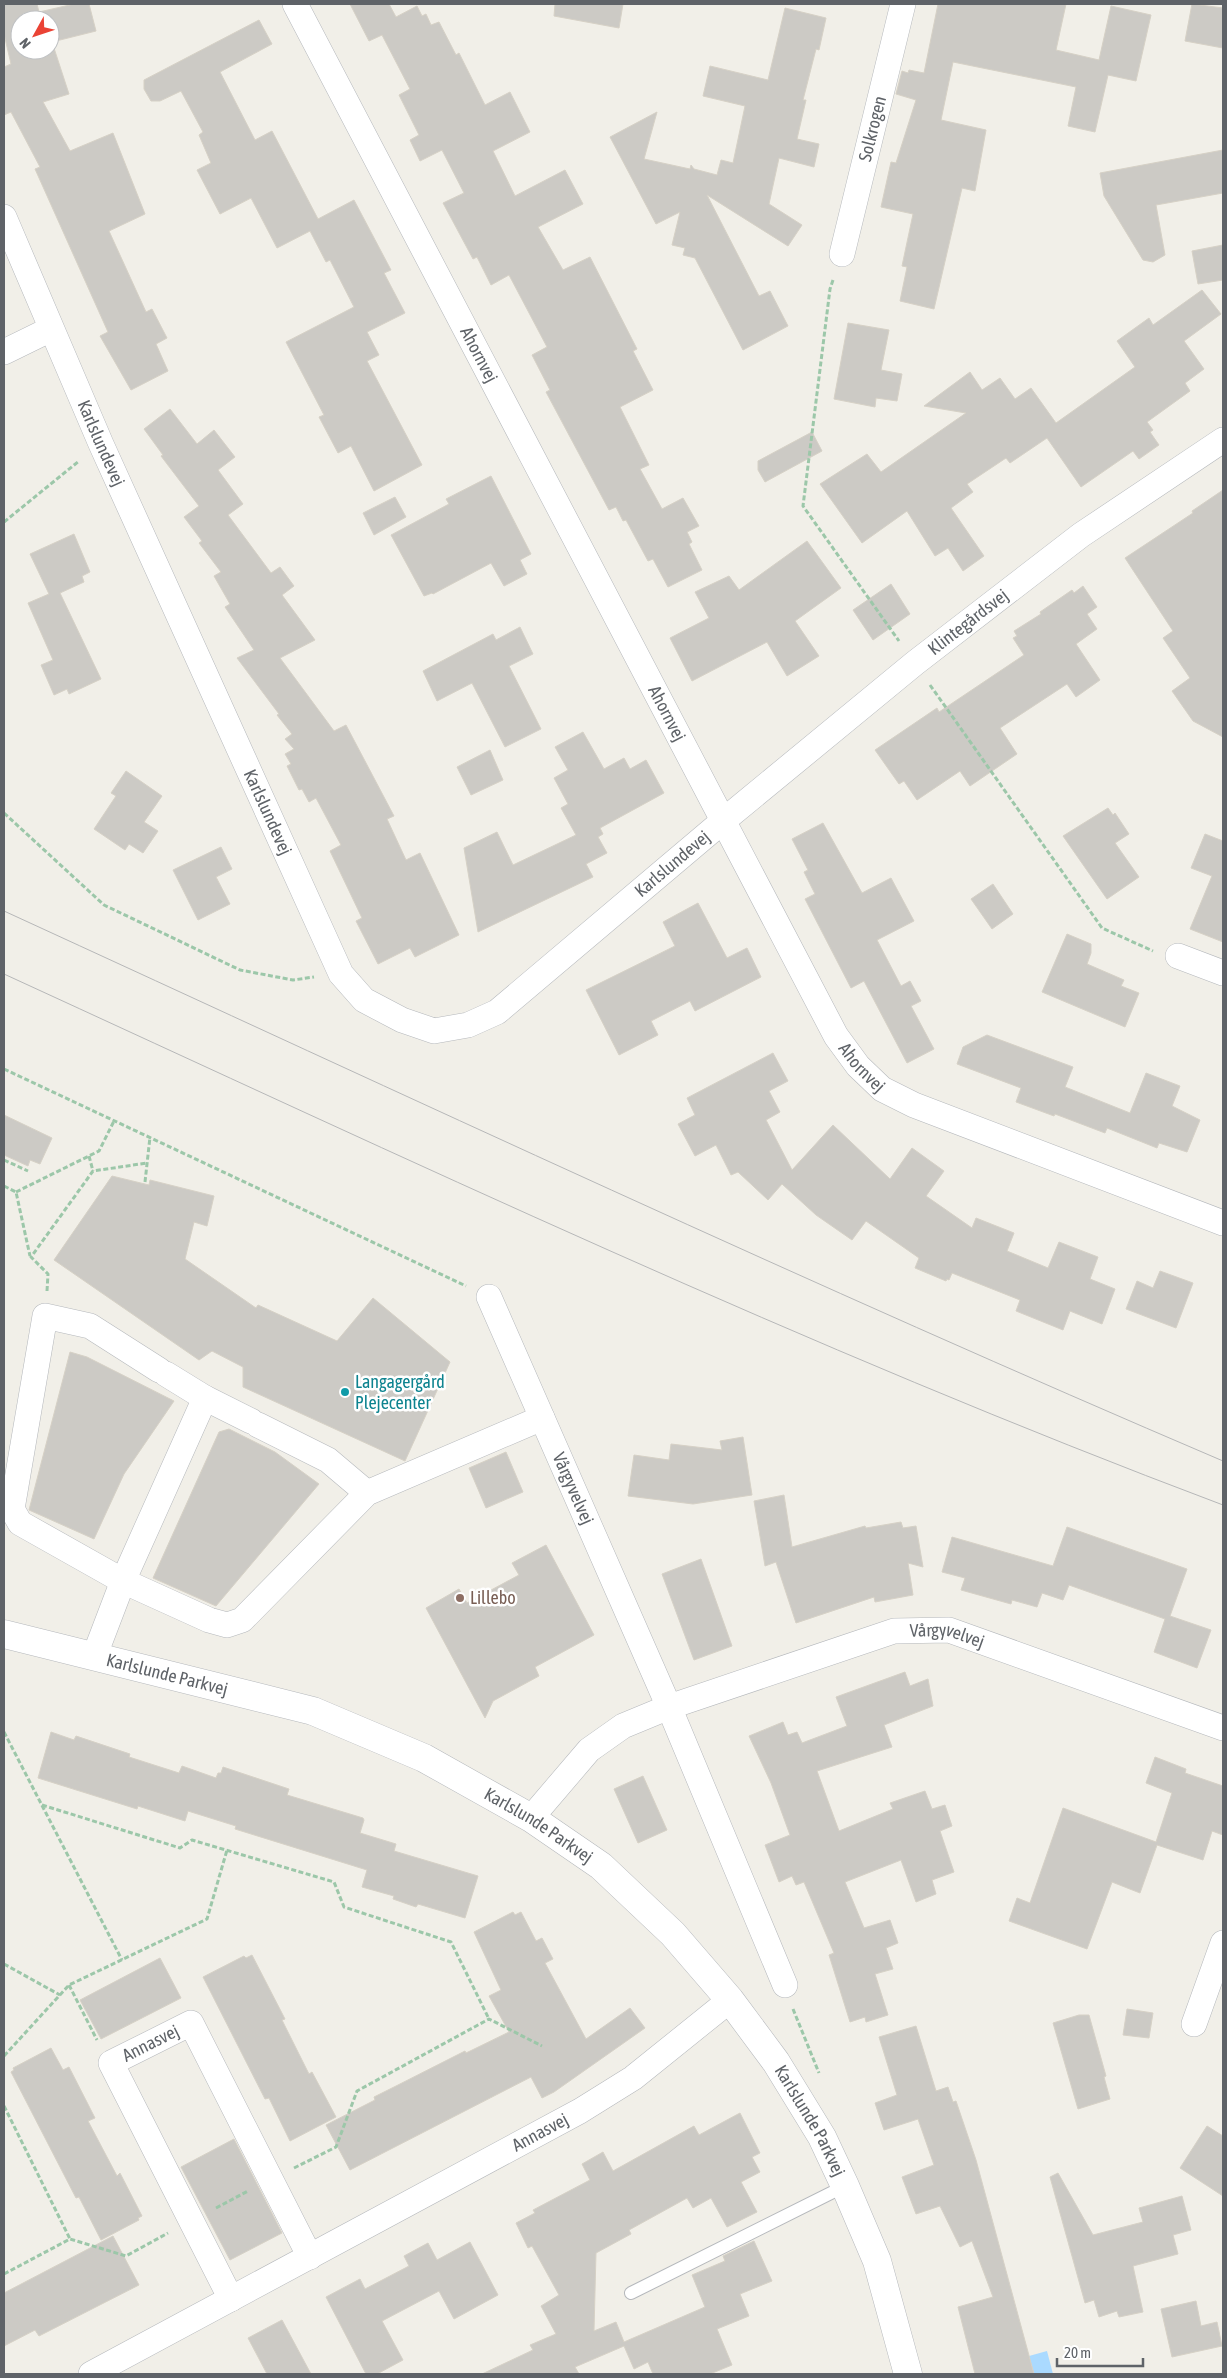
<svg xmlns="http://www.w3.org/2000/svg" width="1227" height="2378" font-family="'Asap Condensed',sans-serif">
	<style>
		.water { fill: #aadaff }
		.building { fill: #cccac5; stroke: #d6d1c6; fill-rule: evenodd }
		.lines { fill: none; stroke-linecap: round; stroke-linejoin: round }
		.service-casing { stroke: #b5b8bc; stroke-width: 14 }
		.minor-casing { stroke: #b5b8bc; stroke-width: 26 }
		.tertiary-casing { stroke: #b5b8bc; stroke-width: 29 }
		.path { stroke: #9cc7a9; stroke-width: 3; stroke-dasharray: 5 2.5; stroke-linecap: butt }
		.service { stroke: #fff; stroke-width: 12 }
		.minor { stroke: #fff; stroke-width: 25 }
		.tertiary { stroke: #fff; stroke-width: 28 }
		.tram { stroke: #b6b7b8; stroke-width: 1 }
		.culture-dot { fill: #0f9aa8; stroke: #fff; stroke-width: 2 }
		.education-dot { fill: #8d6e63; stroke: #fff; stroke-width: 2 }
		.labels { text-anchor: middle; stroke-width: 5; stroke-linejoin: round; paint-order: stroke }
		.street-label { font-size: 18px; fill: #5f6368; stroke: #fff }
		.culture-label { font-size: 18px; fill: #0d838f; stroke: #fff; text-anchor: start }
		.education-label { font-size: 18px; fill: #785e54; stroke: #fff; text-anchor: start }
	</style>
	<rect width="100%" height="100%" fill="#f1efe8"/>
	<path class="water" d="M1047,2351L1053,2374H1034L1029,2356Z"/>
	<g class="building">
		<path d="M4,4H37L39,12L74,4H89L96,31L52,42L69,94L43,102L70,151L113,133L145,214L109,231L146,312L152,309L167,338L156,344L168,371L131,390L100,336L108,332L35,169L40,167L11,112L4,115V67L11,64L4,34ZM20,20H50V50H20Z"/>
		<path d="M350,4H389L396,17L417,6L422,16L426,14L431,25L439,22L456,55L459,53L485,105L510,92L530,132L493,151L515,196L565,170L583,204L538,227L563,270L590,257L637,349L633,351L653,390L620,407L649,465L640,469L662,509L683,498L699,526L687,532L692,542L689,544L702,570L668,587L653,559L648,561L626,520L623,521L616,507L609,510L546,392L550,390L532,355L547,347L509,275L491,285L477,257L473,259L443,203L464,193L442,150L420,161L410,140L419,135L399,95L410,89L382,35L369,41Z"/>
		<path d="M555,4H623L619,28L554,16Z"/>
		<path d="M938,4H1066L1056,50L1099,60L1111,6L1151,15L1136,81L1108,75L1095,132L1068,126L1076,87L953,62L941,120L986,130L975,191L962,188L934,309L900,301L907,267L902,266L913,214L881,207L891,162L896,163L916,100L896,94L902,71L908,73L909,70L924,73Z"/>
		<path d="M1192,4L1223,8V48L1185,41Z"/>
		<path d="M785,8L826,18L819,50L816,49L803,100H806L797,139L819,144L814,167L779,158L769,204L802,225L788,246L707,195L759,296L770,291L788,326L743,350L695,258L683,255L685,248L672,245L680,212L656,224L610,137L657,112L644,159L690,169L691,165L694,169L717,175L721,160L733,163L745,106L703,96L710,66L768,80Z"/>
		<path d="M259,20L272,44L220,72L255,140L272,131L318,219L354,200L391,270L384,273L405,313L367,332L379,355L367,361L422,465L374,491L351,446L338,453L319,417L324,415L286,342L354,307L330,260L326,262L310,231L277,248L251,198L220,214L197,170L211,163L199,135L203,132L181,91L160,101H151L144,89V80Z"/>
		<path d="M1223,150V193L1156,205L1165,255L1153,262L1143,260L1104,196L1100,173Z"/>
		<path d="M1223,245V280L1198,284L1192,251Z"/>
		<path d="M1202,290L1221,314L1184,341L1204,369L1185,383L1190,391L1147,422L1153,430L1150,432L1159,445L1139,459L1133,451L1081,487L1047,438L1010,463L1006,458L967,484L973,492L951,508L984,556L963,571L948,548L935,556L907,511L862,543L820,484L867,454L881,472L966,413L924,406L970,372L982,390L1000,378L1015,399L1031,388L1056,423L1135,367L1117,341L1149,318L1153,325Z"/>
		<path d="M848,323L889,330L881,370L902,374L897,401L876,398L875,407L834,399Z"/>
		<path d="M170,409L197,444L214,430L235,457L218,470L243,504L228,515L271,573L280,567L294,586L282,595L315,640L280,658L334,731L346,725L394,816L387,819L406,860L420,853L459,935L415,957L410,948L378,964L356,921L362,918L330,851L341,845L316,798L309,802L302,789L299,790L287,766L291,764L285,754L294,749L285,739L292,734L277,715L279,714L237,658L254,650L225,607L230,604L214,576L221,572L199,543L202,541L184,517L199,506L161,456L163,455L144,429Z"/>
		<path d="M812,432L822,451L765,482L758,470V461Z"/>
		<path d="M491,476L531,554L520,560L527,574L504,586L491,563L433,594L432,593L424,596L391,535L449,504L446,499Z"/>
		<path d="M1223,490V737L1193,721L1172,691L1190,678L1163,638L1173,631L1125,558L1193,513L1192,511Z"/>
		<path d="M395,497L406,517L374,535L363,513Z"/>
		<path d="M74,534L90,572L82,576L84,582L60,593L101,679L69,694L67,689L54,695L41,665L53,660L28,603L49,594L30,554Z"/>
		<path d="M807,541L841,588L795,621L819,656L787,676L767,642L692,681L670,638L709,618L695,592L729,576L739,590Z"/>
		<path d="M891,584L910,614L873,640L853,610Z"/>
		<path d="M1083,586L1097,607L1087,614L1097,629L1076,644L1100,680L1076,697L1067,684L1000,728L1017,754L970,786L960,771L917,800L904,781L899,784L875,750L937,708L939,712L1024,655L1013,638L1017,636L1014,631L1041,614L1040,612L1072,590L1074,593Z"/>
		<path d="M520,627L533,654L509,666L541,729L505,747L472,683L437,701L423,671L493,634L496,640Z"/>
		<path d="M583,732L604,769L624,758L630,769L646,760L664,793L600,828L603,834L598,837L607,853L586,864L593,877L478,932L464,848L497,832L513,865L576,835L561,808L568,804L554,778L568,770L555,747Z"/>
		<path d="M490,750L503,780L471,795L457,767Z"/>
		<path d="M126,771L162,796L144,822L158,831L143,853L129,844L125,850L94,829L116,796L111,793Z"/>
		<path d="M1108,808L1113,815L1115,813L1129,834L1115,843L1139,877L1107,899L1063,836Z"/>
		<path d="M823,823L862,893L891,878L914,921L877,940L901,986L910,981L921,1001L911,1006L934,1049L907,1063L864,981L851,988L805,899L815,894L804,872L808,870L792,839Z"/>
		<path d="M1205,834L1223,841V942L1190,929L1212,876L1191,868Z"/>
		<path d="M221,847L232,869L216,877L230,904L198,920L173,870Z"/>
		<path d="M993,884L1013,914L992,929L971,899Z"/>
		<path d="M698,903L727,958L747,948L761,977L695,1011L690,1001L651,1021L658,1035L619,1055L586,990L675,946L663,922Z"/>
		<path d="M1067,934L1091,944V953L1087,964L1124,980L1121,986L1139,993L1125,1027L1042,992Z"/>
		<path d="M987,1035L1073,1067L1065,1087L1130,1113L1146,1073L1180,1086L1172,1106L1200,1120L1187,1152L1159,1143L1157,1148L1107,1128L1105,1133L1055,1114L1054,1116L1016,1102L1021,1088L957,1064L963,1047Z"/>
		<path d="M773,1053L788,1081L769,1091L780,1112L766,1120L792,1170L833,1125L890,1179L912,1148L944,1171L926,1196L972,1228L976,1218L1014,1233L1007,1251L1048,1268L1059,1242L1098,1257L1090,1279L1115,1289L1102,1324L1070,1311L1063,1330L1016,1311L1020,1300L952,1273L949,1280L947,1279L946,1281L915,1268L919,1258L866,1221L852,1240L816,1215L782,1184L768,1200L738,1172L731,1175L716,1145L695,1156L678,1124L695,1115L687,1098Z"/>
		<path d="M4,1115L52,1138L40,1164L30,1160L28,1166L4,1155Z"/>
		<path d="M112,1176L149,1185L150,1180L214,1196L207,1226L194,1222L185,1259L256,1308L258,1305L337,1341L373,1298L450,1362L405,1461L243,1387V1367L212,1351L199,1360L54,1260Z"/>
		<path d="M1160,1271L1193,1283L1176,1328L1126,1309L1137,1281L1153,1288Z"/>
		<path d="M70,1352L87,1357L174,1401L124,1474L94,1539L29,1510Z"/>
		<path d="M229,1429L275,1452L319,1484L216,1606L153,1578L219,1432Z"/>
		<path d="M743,1437L752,1495L693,1504L628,1496L634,1455L669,1460L671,1444L722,1450L720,1441Z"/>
		<path d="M506,1452L523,1492L486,1508L469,1468Z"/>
		<path d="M784,1495L792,1547L865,1526L866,1528L901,1522L903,1528L916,1526L923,1567L908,1563L913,1595L875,1602L874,1597L796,1623L776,1562L765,1566L754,1501Z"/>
		<path d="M1067,1527L1187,1569L1170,1616L1211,1630L1197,1668L1154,1652L1165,1619L1069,1585L1063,1600L1042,1593L1037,1607L1012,1600L1011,1604L961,1590L965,1578L942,1572L952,1537L1053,1566Z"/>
		<path d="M546,1545L594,1635L535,1667L539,1676L493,1701L485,1718L426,1608L459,1589L467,1603L519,1575L512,1563Z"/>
		<path d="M701,1559L732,1646L694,1660L662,1574Z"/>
		<path d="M905,1672L910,1686L928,1679L933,1706L884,1725L892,1747L817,1771L839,1831L893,1809L890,1803L925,1791L932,1809L945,1805L952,1826L940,1831L954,1872L932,1880L936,1894L916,1902L901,1860L845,1882L864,1928L890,1920L898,1943L886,1948L893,1969L875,1974L888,2015L866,2022L865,2017L850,2022L829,1955L834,1953L804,1882L796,1885L792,1876L779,1882L765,1845L790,1835L771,1783L749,1736L783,1722L788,1735L797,1732L802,1743L847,1726L836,1697Z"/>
		<path d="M51,1732L74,1740L76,1736L130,1754L129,1757L179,1773L182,1766L216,1778L218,1773H221L223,1767L289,1789L287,1795L363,1818L364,1820L360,1833L396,1844L394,1851L478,1876L465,1918L418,1904L416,1907L393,1899L394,1896L362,1887L367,1870L235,1829L236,1826L188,1811L185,1821L138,1806L137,1809L38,1778Z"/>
		<path d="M1155,1757L1186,1769L1185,1773L1223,1786V1835L1212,1831L1203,1860L1157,1845L1140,1893L1112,1882L1087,1949L1009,1921L1017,1898L1030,1903L1063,1808L1156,1842L1172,1793L1146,1783Z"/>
		<path d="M643,1776L667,1830L638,1843L614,1789Z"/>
		<path d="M513,1912L515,1915L521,1912L536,1941L542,1938L553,1959L545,1963L586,2039L630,2008L645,2028L554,2092L542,2098L531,2077L350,2170L326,2125L375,2100L374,2097L396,2086L465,2051L466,2053L509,2032L489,1996L501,1990L474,1932Z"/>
		<path d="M252,1955L285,2019L282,2020L309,2074L312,2072L336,2117L290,2141L269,2098L265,2099L203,1977L244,1956L246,1958Z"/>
		<path d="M160,1958L181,1998L101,2039L80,2000Z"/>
		<path d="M1127,2009L1153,2013L1149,2038L1123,2035Z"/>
		<path d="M1079,2015H1089L1106,2076L1104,2077L1110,2099L1078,2109L1053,2023Z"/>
		<path d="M916,2026L936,2091L948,2087L953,2102L956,2101L976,2160L1034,2374H975L958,2307L993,2297L972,2241L960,2247L940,2206L916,2214L902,2177L934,2165L918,2119L884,2130L875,2103L897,2095L879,2037Z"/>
		<path d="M51,2048L63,2070L69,2067L95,2118L88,2121L117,2176L120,2173L142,2216L138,2218L139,2220L101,2240L79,2197L76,2198L11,2072L14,2070L13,2068Z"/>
		<path d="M740,2113L760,2153L752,2157L760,2172L741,2182L757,2212L727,2227L711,2198L693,2208L687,2198L629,2230L631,2234L596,2253L594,2331L616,2322L624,2342L705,2307L692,2275L725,2261L723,2256L754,2241L772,2281L740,2294L749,2316L717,2329L732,2365L710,2374H653L648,2362L634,2369L624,2346L575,2367L579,2374H482L533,2350L530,2345L556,2334L541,2306L559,2295L532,2246L528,2248L516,2223L535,2213L533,2210L590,2180L582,2164L603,2152L613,2171L694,2126L699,2135Z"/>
		<path d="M1207,2126L1223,2136V2196L1180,2168Z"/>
		<path d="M234,2139L282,2233L230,2260L181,2167Z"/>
		<path d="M1058,2173L1093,2235L1143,2222L1139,2208L1182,2196L1191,2230L1173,2235L1178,2254L1133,2266L1143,2312L1119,2317L1117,2311L1099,2317L1094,2300L1085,2303L1050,2177Z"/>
		<path d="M113,2236L139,2285L39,2336L35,2330L4,2346V2293Z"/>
		<path d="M470,2242L498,2295L454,2319L439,2291L382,2321L403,2360L377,2374H366L326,2297L360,2279L365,2289L409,2266L404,2256L428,2243L437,2260Z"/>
		<path d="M1196,2301L1201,2326L1217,2322L1222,2346L1172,2357L1161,2309Z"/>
		<path d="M282,2320L311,2374H267L248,2338Z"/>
	</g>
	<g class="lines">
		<g class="service-casing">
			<path id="service" d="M631,2293L845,2186"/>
		</g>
		<g class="minor-casing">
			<g id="minor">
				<path id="s1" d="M295,4L836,1036L858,1066L882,1089L914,1105L1223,1223"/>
				<path id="s2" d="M4,217L101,444L341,974L364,1000L402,1020L434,1031L468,1025L497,1012L723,821L915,663L1081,535L1223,440"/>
				<path id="s3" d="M842,254L903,4"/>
				<path d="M4,352L51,329"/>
				<path d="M1178,956L1223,973"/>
				<path id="s4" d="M489,1297L669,1707L785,1985"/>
				<path d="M159,1370L90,1326L45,1316L12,1509L20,1523L123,1581L209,1620L227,1625L242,1620L367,1493L542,1418"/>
				<path d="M166,1374L205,1398L251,1421"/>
				<path d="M258,1425L328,1460L367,1493"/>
				<path d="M94,1657L123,1581L205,1398"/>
				<path id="s5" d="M531,1818L589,1750L623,1726L669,1707L894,1631L949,1630L1223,1728"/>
				<path d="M1194,2024L1223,1943"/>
				<path id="s6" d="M231,2299L111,2063L191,2023L310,2257"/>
				<path id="s7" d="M91,2374L580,2111L633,2078L730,2000"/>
			</g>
		</g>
		<g class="tertiary-casing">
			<g id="tertiary">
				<path id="s8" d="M4,1634L313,1711L424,1758L531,1818L601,1866L673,1934L730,2000L776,2062L822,2137L845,2186L877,2261L908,2374"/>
			</g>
		</g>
		<g class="path">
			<path d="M833,280L830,289L803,506L899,641"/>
			<path d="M4,522L79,461"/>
			<path d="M930,685L1102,928L1153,951"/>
			<path d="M4,813L104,905L240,970L293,980L314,977"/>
			<path d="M4,1069L466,1286"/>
			<path d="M89,1156L93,1171"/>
			<path d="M4,1160L28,1171"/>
			<path d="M145,1182L150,1137"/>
			<path d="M4,1186L16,1192L30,1256"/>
			<path d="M16,1192L99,1151L114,1121"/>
			<path d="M47,1291L48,1274L31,1257L93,1171L147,1163"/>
			<path d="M4,1732L122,1960"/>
			<path d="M42,1805L180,1848L192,1840L334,1882L344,1907L451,1942L489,2019"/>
			<path d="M4,1964L60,1995"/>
			<path d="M69,1985L97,2040"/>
			<path d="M793,2009L819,2073"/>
			<path d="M4,2056L69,1985L207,1919L227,1850"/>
			<path d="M4,2106L70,2239"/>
			<path d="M294,2168L336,2147L357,2091L489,2019L542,2046"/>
			<path d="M216,2208L248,2191"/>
			<path d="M4,2274L70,2239L126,2256L168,2233"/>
		</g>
		<use href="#service" class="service"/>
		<use href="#minor" class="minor"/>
		<use href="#tertiary" class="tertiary"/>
		<g class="tram">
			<path d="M4,911C409,1097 813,1286 1223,1461"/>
			<path d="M4,974C407,1159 808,1349 1223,1505"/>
		</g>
	</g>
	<circle class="culture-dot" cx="345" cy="1392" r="5"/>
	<circle class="education-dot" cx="460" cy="1598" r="5"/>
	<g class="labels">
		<g class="street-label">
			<text dy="6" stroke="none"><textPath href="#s3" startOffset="129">Solkrogen</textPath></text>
			<text dy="6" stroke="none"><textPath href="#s1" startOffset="396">Ahornvej</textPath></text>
			<text dy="6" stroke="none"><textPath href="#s2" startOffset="246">Karlslundevej</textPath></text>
			<text dy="6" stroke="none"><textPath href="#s2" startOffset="1618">Klintegårdsvej</textPath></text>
			<text dy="6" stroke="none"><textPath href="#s1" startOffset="801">Ahornvej</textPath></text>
			<text dy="6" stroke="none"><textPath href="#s2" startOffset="651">Karlslundevej</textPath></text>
			<text dy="6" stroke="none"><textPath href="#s2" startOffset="1236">Karlslundevej</textPath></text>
			<text dy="6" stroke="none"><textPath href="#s1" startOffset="1206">Ahornvej</textPath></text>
			<text dy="6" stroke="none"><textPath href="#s4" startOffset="209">Vårgyvelvej</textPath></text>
			<text dy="6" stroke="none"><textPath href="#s5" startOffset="472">Vårgyvelvej</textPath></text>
			<text dy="6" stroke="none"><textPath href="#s8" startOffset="168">Karlslunde Parkvej</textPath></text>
			<text dy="6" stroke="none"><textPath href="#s8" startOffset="572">Karlslunde Parkvej</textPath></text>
			<text dy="6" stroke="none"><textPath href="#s6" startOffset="309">Annasvej</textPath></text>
			<text dy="6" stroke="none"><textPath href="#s8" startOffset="978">Karlslunde Parkvej</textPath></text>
			<text dy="6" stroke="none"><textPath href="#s7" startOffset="510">Annasvej</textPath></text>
		</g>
		<g class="culture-label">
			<text x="355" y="1388">Langagergård<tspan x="355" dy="21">Plejecenter</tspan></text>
		</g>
		<g class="education-label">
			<text x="470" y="1604">Lillebo</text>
		</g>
	</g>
	<rect width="1227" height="2378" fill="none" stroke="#5f6368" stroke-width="10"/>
	<g transform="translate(35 35) rotate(230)"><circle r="24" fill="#ffffff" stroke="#bfc1c3"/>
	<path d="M0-4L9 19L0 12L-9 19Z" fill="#ea4335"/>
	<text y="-8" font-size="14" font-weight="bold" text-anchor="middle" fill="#5f6368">N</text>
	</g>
	<path d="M1057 2358v8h86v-8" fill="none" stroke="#5f6368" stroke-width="2.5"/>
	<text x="1064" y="2358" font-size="15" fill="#5f6368" stroke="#ffffff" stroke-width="4" paint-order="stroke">20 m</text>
</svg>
